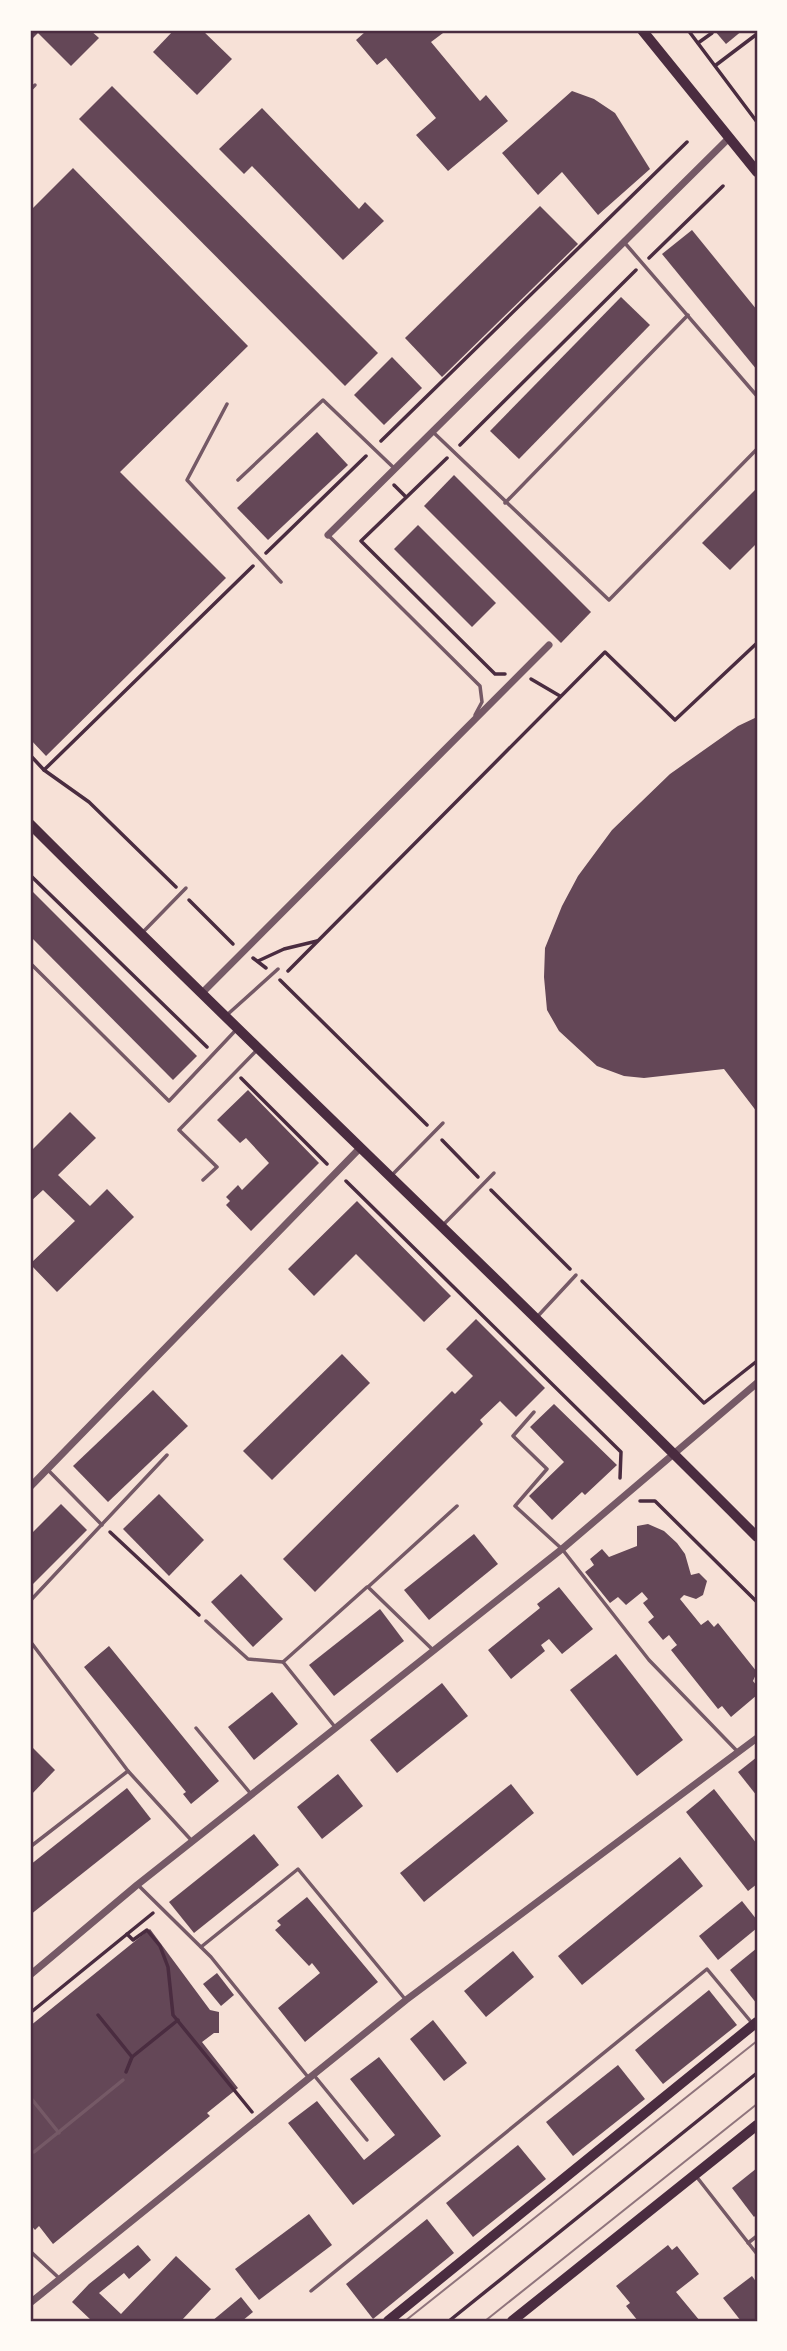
<svg xmlns="http://www.w3.org/2000/svg" width="787" height="2351" font-family="Raleway,sans-serif">
	<style>
		.building { fill: #644757 }
		.lines { fill: none; stroke-linecap: round; stroke-linejoin: round }
		.path { stroke: #4a2c40; stroke-width: 3.5 }
		.service { stroke: #755966; stroke-width: 3.5 }
		.minor { stroke: #755966; stroke-width: 7 }
		.secondary { stroke: #4a2c40; stroke-width: 10 }
		.tram { stroke: #8f747c; stroke-width: 2 }
		.neatline { fill: none; stroke: #4a2c40; stroke-width: 2.5 }
	</style>
	<rect width="100%" height="100%" fill="#f7e1d7"/>
	<g class="building">
		<path d="M30,30H90L99,38L71,66L38,33L30,41Z"/>
		<path d="M174,30H202L232,59L197,95L153,52Z"/>
		<path d="M362,30H447L431,42L480,101L486,95L508,121L448,171L416,135L436,118L386,58L377,65L356,40L365,32Z"/>
		<path d="M714,30H743L726,44Z"/>
		<path d="M112,86L378,353L345,386L79,119Z"/>
		<path d="M572,91L594,99L615,113L650,169L598,215L562,172L538,195L502,153Z"/>
		<path d="M262,108L359,209L365,202L384,221L343,260L252,166L244,174L219,149Z"/>
		<path d="M73,168L248,346L120,472L226,578L46,756L30,739V211Z"/>
		<path d="M540,206L578,244L442,377L405,338Z"/>
		<path d="M692,230L757,310V370L662,254Z"/>
		<path d="M621,297L650,325L519,459L490,431Z"/>
		<path d="M392,357L422,388L384,425L354,395Z"/>
		<path d="M317,432L348,465L268,540L237,508Z"/>
		<path d="M454,475L591,612L561,643L424,506Z"/>
		<path d="M757,488V543L730,570L702,543Z"/>
		<path d="M418,525L496,603L472,627L394,549Z"/>
		<path d="M757,717V1112L724,1069L644,1078L624,1076L597,1066L559,1031L547,1010L544,977L545,948L562,906L578,876L612,830L670,774L738,726Z"/>
		<path d="M30,889L197,1056L173,1080L30,936Z"/>
		<path d="M248,1090L319,1163L251,1231L226,1205L230,1201L226,1197L238,1185L242,1190L269,1163L246,1138L240,1143L217,1120Z"/>
		<path d="M70,1112L96,1138L58,1175L90,1206L107,1189L134,1217L57,1292L30,1264L75,1221L43,1190L30,1202V1152Z"/>
		<path d="M357,1201L451,1296L424,1322L356,1254L314,1296L288,1269Z"/>
		<path d="M476,1319L545,1388L516,1417L500,1401L480,1420L483,1424L315,1592L283,1559L452,1391L455,1394L473,1376L446,1349Z"/>
		<path d="M342,1354L370,1383L272,1480L243,1451Z"/>
		<path d="M153,1390L188,1426L108,1502L73,1466Z"/>
		<path d="M554,1404L617,1465L585,1495L582,1492L552,1520L529,1496L564,1462L530,1427Z"/>
		<path d="M159,1494L204,1540L169,1576L123,1529Z"/>
		<path d="M61,1504L87,1530L30,1587V1535Z"/>
		<path d="M648,1524L664,1531L677,1543L685,1554L691,1575L699,1573L707,1581L703,1595L696,1599L684,1595L680,1599L701,1625L708,1620L714,1627L718,1623L757,1672L753,1681L757,1686V1695L731,1717L722,1706L718,1709L671,1650L677,1645L669,1635L663,1640L648,1622L654,1617L643,1603L648,1599L642,1592L626,1605L618,1597L610,1603L585,1572L594,1565L590,1559L602,1549L609,1557L637,1546V1526Z"/>
		<path d="M474,1534L498,1564L429,1620L404,1590Z"/>
		<path d="M241,1574L283,1619L253,1647L211,1602Z"/>
		<path d="M559,1587L593,1629L562,1654L549,1639L541,1645L545,1651L511,1679L488,1650L540,1608L537,1604Z"/>
		<path d="M380,1609L404,1641L334,1696L309,1665Z"/>
		<path d="M109,1646L219,1781L191,1804L183,1794L186,1792L84,1667Z"/>
		<path d="M616,1654L683,1740L637,1776L570,1690Z"/>
		<path d="M442,1683L468,1716L397,1773L370,1740Z"/>
		<path d="M272,1692L298,1724L254,1760L228,1727Z"/>
		<path d="M30,1745L55,1770L30,1796Z"/>
		<path d="M757,1757V1796L738,1772Z"/>
		<path d="M338,1774L363,1806L322,1839L297,1807Z"/>
		<path d="M511,1784L534,1813L424,1902L400,1873Z"/>
		<path d="M127,1788L151,1819L30,1915V1865Z"/>
		<path d="M714,1789L757,1844V1884L748,1891L686,1812Z"/>
		<path d="M254,1834L279,1865L194,1933L169,1902Z"/>
		<path d="M680,1857L703,1886L582,1985L558,1956Z"/>
		<path d="M307,1897L378,1982L305,2042L278,2008L320,1973L312,1963L309,1966L275,1930L281,1925L277,1921Z"/>
		<path d="M742,1901L757,1920V1928L718,1960L699,1936Z"/>
		<path d="M150,1929L210,2010L219,2012V2033H214L202,2042L238,2088L207,2113L210,2116L53,2244L39,2226L35,2230L30,2224V2026Z"/>
		<path d="M757,1948V2004L730,1970Z"/>
		<path d="M513,1951L534,1977L486,2017L464,1991Z"/>
		<path d="M217,1973L234,1995L221,2006L203,1984Z"/>
		<path d="M709,1990L737,2025L663,2084L635,2050Z"/>
		<path d="M433,2020L467,2063L444,2081L410,2039Z"/>
		<path d="M379,2057L441,2136L353,2205L288,2123L317,2101L364,2160L395,2135L350,2079Z"/>
		<path d="M618,2065L645,2099L573,2156L546,2122Z"/>
		<path d="M518,2145L546,2179L473,2237L446,2203Z"/>
		<path d="M757,2168V2214L754,2217L732,2188Z"/>
		<path d="M309,2214L332,2245L259,2300L235,2269Z"/>
		<path d="M427,2219L454,2253L373,2319L346,2284Z"/>
		<path d="M138,2245L151,2260L129,2279L124,2273L99,2293L121,2314L176,2256L211,2289L181,2321H92L72,2302L89,2284Z"/>
		<path d="M668,2245L672,2250L677,2246L699,2274L676,2292L700,2321H638L626,2306L630,2303L616,2286Z"/>
		<path d="M752,2276L757,2283V2321H741L723,2298Z"/>
		<path d="M241,2297L253,2312L242,2321H212Z"/>
	</g>
	<g class="lines">
		<g class="path">
			<path d="M688,30L757,122"/>
			<path d="M698,43L712,33"/>
			<path d="M716,65L757,34"/>
			<path d="M649,258L723,186"/>
			<path d="M381,441L687,142"/>
			<path d="M460,445L636,270"/>
			<path d="M447,458L361,541L495,674H505"/>
			<path d="M394,485L405,496"/>
			<path d="M266,553L366,456"/>
			<path d="M531,679L560,696"/>
			<path d="M30,755L44,770L89,802L176,887"/>
			<path d="M44,770L253,566"/>
			<path d="M30,875L207,1047"/>
			<path d="M189,900L233,944"/>
			<path d="M253,958L266,968"/>
			<path d="M258,961L284,949L317,941"/>
			<path d="M288,971L605,652L675,720L757,643"/>
			<path d="M280,980L427,1125"/>
			<path d="M241,1078L327,1164"/>
			<path d="M442,1140L478,1177"/>
			<path d="M346,1181L621,1452L620,1478"/>
			<path d="M491,1190L570,1269"/>
			<path d="M582,1281L704,1403L757,1361"/>
			<path d="M640,1501H655L757,1602"/>
			<path d="M110,1532L199,1615"/>
			<path d="M127,1934L133,1940L147,1930L160,1946L168,1967L173,2015L252,2112"/>
			<path d="M30,2013L153,1913"/>
			<path d="M98,2015L132,2057L178,2020"/>
			<path d="M126,2072L132,2057"/>
			<path d="M449,2321L757,2073"/>
		</g>
		<g class="service">
			<path d="M30,90L35,85"/>
			<path d="M624,242L757,396"/>
			<path d="M227,404L187,480L281,582"/>
			<path d="M433,432L609,600L757,449"/>
			<path d="M238,480L323,400L394,468"/>
			<path d="M505,503L688,315"/>
			<path d="M329,536L480,686L482,702L475,715"/>
			<path d="M143,932L186,888"/>
			<path d="M30,963L169,1101L235,1031"/>
			<path d="M228,1014L278,969"/>
			<path d="M393,1174L443,1123"/>
			<path d="M203,1180L217,1167L179,1130L257,1050"/>
			<path d="M444,1224L494,1173"/>
			<path d="M537,1317L576,1275"/>
			<path d="M534,1412L513,1436L547,1469L515,1506L562,1549L649,1660L738,1752"/>
			<path d="M49,1471L102,1525"/>
			<path d="M30,1601L167,1455"/>
			<path d="M206,1621L248,1659L283,1662L367,1587"/>
			<path d="M30,1641L128,1771"/>
			<path d="M433,1650L368,1587L457,1506"/>
			<path d="M283,1662L335,1727"/>
			<path d="M196,1728L251,1794"/>
			<path d="M30,1847L128,1771L192,1841"/>
			<path d="M138,1885L211,1957L308,2077"/>
			<path d="M201,1947L298,1869L405,1999"/>
			<path d="M313,2074L367,2140"/>
			<path d="M30,2097L59,2133"/>
			<path d="M34,2152L123,2080"/>
			<path d="M696,2176L757,2254"/>
			<path d="M748,2243L757,2236"/>
			<path d="M30,2251L60,2279"/>
			<path d="M311,2291L707,1969L752,2023"/>
		</g>
		<g class="minor">
			<path d="M328,535L730,137"/>
			<path d="M202,993L549,645"/>
			<path d="M30,1487L360,1148"/>
			<path d="M30,1975L137,1885L562,1549L757,1383"/>
			<path d="M30,2303L406,2000L757,1738"/>
		</g>
		<g class="secondary">
			<path d="M642,30L757,172"/>
			<path d="M30,824C270,1064 518,1296 757,1537"/>
			<path d="M388,2321L757,2022"/>
			<path d="M512,2321L757,2125"/>
		</g>
		<g class="tram">
			<path d="M405,2321L757,2041"/>
			<path d="M485,2321L757,2104"/>
		</g>
	</g>
	<rect width="787" height="2351" fill="none" stroke="#fffaf5" stroke-width="63"/>
	<rect x="32" y="32" width="724" height="2288" class="neatline"/>
</svg>
